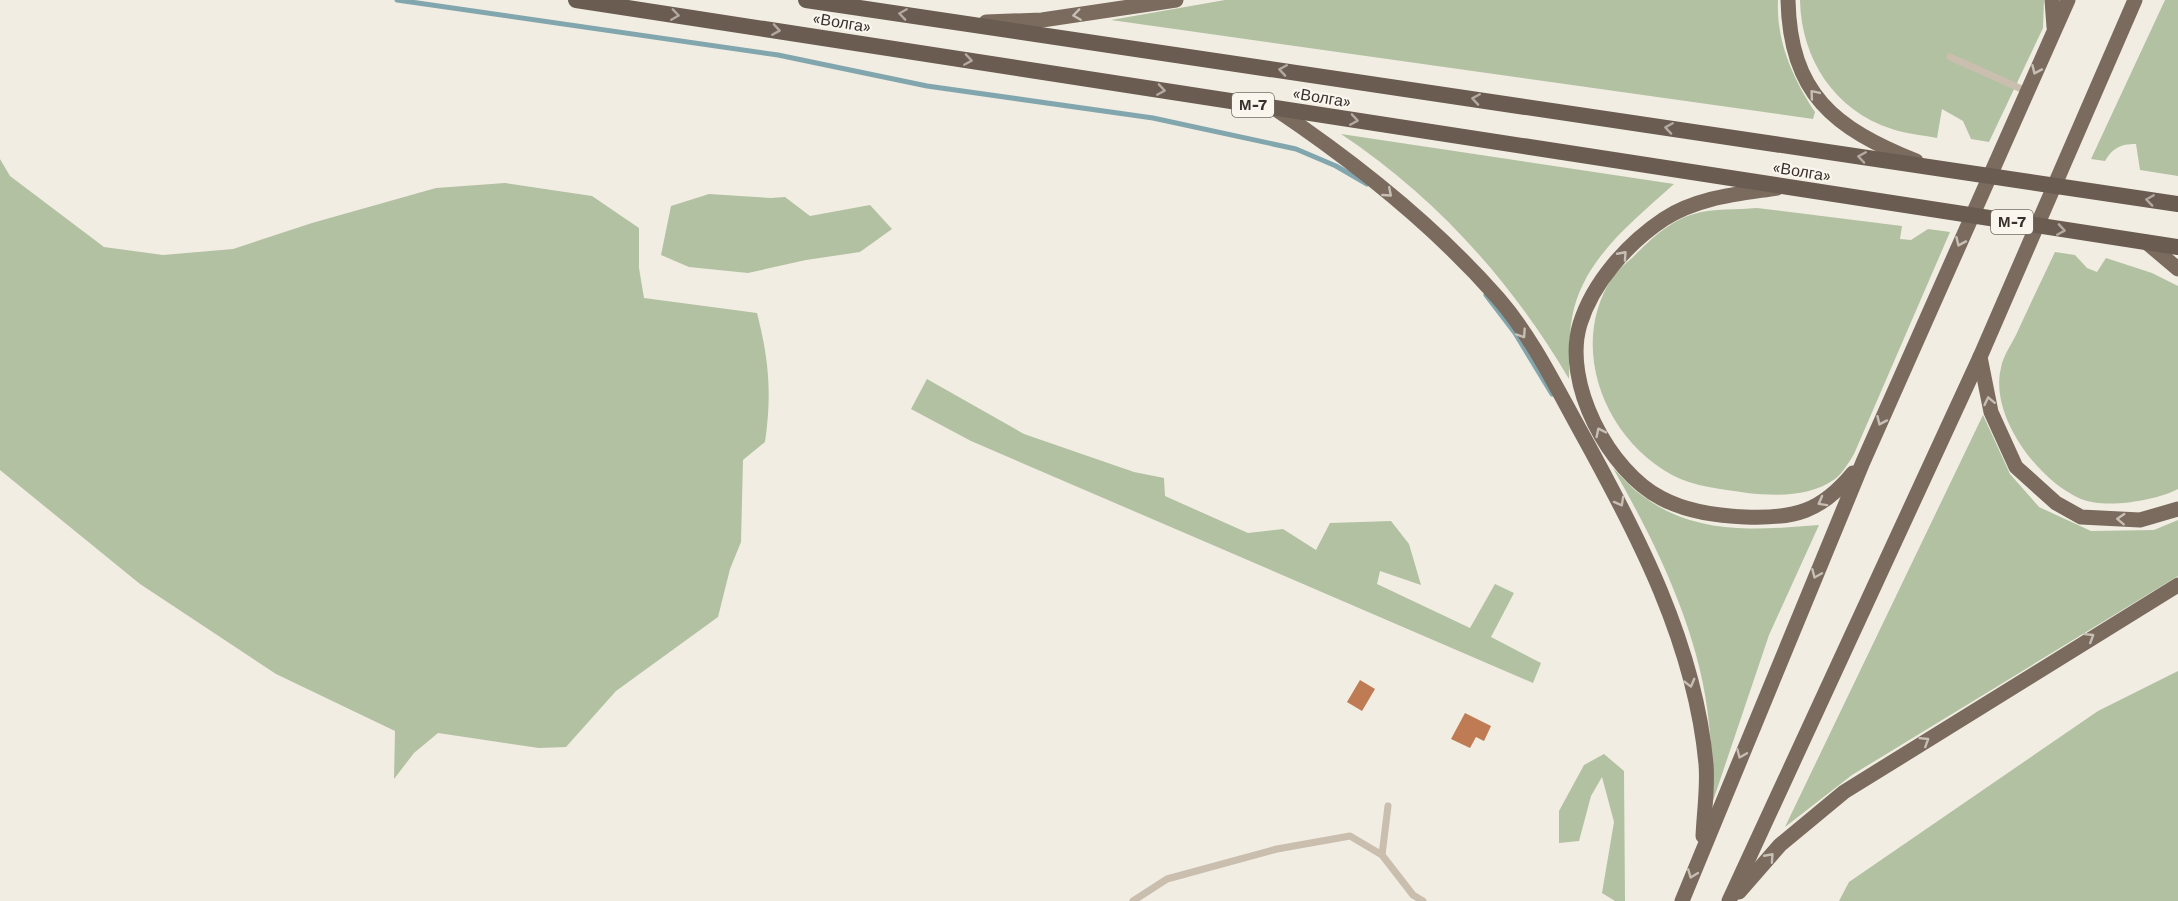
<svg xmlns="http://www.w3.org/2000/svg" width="2178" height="901" font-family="'Work Sans',sans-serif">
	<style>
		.green { fill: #b2c1a2 }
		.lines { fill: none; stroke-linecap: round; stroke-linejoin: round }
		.stream { stroke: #82a6ae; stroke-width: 5 }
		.building { fill: #be7b54 }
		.service { stroke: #cabeae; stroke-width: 7 }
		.primary { stroke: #7a6b5e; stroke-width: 15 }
		.trunk { stroke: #6a5c50; stroke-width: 16 }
		.oneway { stroke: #b2a99f }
		.oneway2 { stroke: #c7beb4 }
		.labels { text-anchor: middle; stroke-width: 4.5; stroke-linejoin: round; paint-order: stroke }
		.shield { fill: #faf6ee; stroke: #736d66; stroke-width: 1.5 }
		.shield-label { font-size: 15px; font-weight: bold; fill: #39322c }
		.street-label { font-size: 16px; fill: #39322c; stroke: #faf6ee }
	</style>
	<rect width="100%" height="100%" fill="#f2ede2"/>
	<g class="green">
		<path d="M1225,0H1778C1776,41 1793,79 1815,112L1813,119L1111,20Z"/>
		<path d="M1800,0H2044L2043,28L1989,142L1971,139L1963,121L1942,109L1937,138C1923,135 1906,134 1892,129C1835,111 1801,59 1800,0Z"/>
		<path d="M2165,0H2178V176L2140,170L2136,144C2120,144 2113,148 2105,161L2091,159Z"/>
		<path d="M1341,134L1674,184C1632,222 1582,260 1572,318C1568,338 1570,359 1569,379C1511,281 1436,197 1341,134Z"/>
		<path d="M0,159L10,176L104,247L163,255L233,249L312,223L436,188L505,183L592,196L639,228V268L644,298L757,313C769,360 772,394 765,442L743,460L741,542L730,569L718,617L616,691L566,747L539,748L438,733L414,753L394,779L395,731L276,674L140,584L0,470Z"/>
		<path d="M709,194L771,198L785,197L810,216L870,205L892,229L860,252L806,260L748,273L689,267L661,255L671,206Z"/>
		<path d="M1757,208L1902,226L1900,239L1911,240L1928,229L1950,232L1854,454C1849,462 1843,473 1835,479C1810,497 1776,496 1747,493C1723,489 1694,487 1672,475C1604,438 1568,346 1612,278C1618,269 1628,262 1635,255C1651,239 1671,220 1694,214C1713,208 1738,210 1757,208Z"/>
		<path d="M2055,252L2075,255L2087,268L2097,272L2106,258L2152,273L2178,286V489C2155,501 2105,509 2081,499C2038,481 1989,415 2001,368C2003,356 2011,345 2016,335C2029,307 2042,279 2055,252Z"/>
		<path d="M927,379L1024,434L1134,472L1164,478L1165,496L1248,533L1283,529L1316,550L1330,523L1391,521L1409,544L1421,585L1380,571L1377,584L1470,628L1495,584L1514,593L1491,637L1541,663L1533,683L971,441L911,409Z"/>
		<path d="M1983,415L2010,474L2039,507L2091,531L2154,530L2178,520V576L1852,775L1785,827Z"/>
		<path d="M1613,468C1622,477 1630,487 1640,494C1694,536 1756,530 1819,525L1769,635L1713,801C1712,776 1712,749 1709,724C1701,635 1657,545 1613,468Z"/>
		<path d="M2178,671V901H1839L1849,882L2098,711Z"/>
		<path d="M1604,754L1624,771L1625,901H1615L1602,893L1614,822L1602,777L1591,796L1579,841L1559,843V811L1584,765Z"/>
	</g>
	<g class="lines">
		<g class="stream">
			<path d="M397,0L778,55L927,86L1153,118L1296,149L1336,166L1367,184"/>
			<path d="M1486,295L1515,333L1552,394"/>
		</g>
	</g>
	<g class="building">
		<path d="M1360,680L1375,689L1362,711L1347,702Z"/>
		<path d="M1465,713L1491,726L1484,741L1476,737L1470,748L1451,739Z"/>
	</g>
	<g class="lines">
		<g class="service">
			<path d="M1950,57L2026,91"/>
			<path d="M1388,806L1382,855L1413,895L1423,901"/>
			<path d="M1133,901L1167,879L1277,849L1350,836L1382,855"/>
		</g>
		<g class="primary">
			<path d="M1788,0C1790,94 1834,128 1916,161"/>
			<path d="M2052,0L2054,27"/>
			<path d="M986,22L1042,20L1176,0"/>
			<path d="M1274,108C1356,163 1433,224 1498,298C1532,337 1556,387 1581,432C1638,535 1695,644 1706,764C1708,787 1704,813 1703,836"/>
			<path d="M1777,188C1738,194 1698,197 1664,219C1628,243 1593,282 1580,324C1562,383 1609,471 1661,498C1687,512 1717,516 1745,517C1794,519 1821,512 1853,473"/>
			<path d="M2146,242L2178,269"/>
			<path d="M1980,357L1991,412L2016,467L2056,503L2081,517L2140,520L2178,509"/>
			<path d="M1739,892L1780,845L1844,792L2178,585"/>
			<path d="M1682,901L1863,462L2068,0"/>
			<path d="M1729,901L1980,357L2135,0"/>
		</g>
		<g class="trunk">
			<path d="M576,0L2178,247"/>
			<path d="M806,0L2178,204"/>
		</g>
	</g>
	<defs><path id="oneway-chevron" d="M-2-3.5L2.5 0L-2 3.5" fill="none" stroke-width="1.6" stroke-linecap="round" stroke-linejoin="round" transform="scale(1.5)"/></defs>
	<g class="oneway">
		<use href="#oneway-chevron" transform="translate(903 14) rotate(-172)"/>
		<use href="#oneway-chevron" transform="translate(675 15) rotate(8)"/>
		<use href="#oneway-chevron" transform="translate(776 30) rotate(9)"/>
		<use href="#oneway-chevron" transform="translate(968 60) rotate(9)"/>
		<use href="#oneway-chevron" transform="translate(1283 70) rotate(-171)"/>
		<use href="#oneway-chevron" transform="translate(1161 90) rotate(9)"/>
		<use href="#oneway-chevron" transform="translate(1476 99) rotate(-171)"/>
		<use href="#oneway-chevron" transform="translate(1354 120) rotate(9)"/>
		<use href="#oneway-chevron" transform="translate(1669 128) rotate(-171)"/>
		<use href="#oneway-chevron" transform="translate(1862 157) rotate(-171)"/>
		<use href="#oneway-chevron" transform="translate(2150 200) rotate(-172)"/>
		<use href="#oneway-chevron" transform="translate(2061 230) rotate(9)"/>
	</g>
	<g class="oneway2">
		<use href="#oneway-chevron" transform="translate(1077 15) rotate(172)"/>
		<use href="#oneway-chevron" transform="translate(2036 70) rotate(114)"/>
		<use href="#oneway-chevron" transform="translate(1814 94) rotate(-130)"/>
		<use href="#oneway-chevron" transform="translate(1388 193) rotate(41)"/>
		<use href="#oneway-chevron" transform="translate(1960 242) rotate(114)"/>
		<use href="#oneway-chevron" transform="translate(1623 255) rotate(-48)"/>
		<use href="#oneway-chevron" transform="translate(1522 334) rotate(56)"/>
		<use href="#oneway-chevron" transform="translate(1989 401) rotate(-102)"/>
		<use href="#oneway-chevron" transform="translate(1881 421) rotate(114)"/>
		<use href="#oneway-chevron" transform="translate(1600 432) rotate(-116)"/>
		<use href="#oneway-chevron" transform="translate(1620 502) rotate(61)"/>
		<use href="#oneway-chevron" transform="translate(1822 502) rotate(151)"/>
		<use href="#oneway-chevron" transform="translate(2121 519) rotate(-177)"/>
		<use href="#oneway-chevron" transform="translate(1816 574) rotate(113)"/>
		<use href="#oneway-chevron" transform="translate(2090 637) rotate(-32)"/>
		<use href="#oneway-chevron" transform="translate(1690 683) rotate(75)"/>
		<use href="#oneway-chevron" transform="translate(1925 741) rotate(-32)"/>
		<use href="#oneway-chevron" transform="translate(1741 754) rotate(113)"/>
		<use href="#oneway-chevron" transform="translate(1770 857) rotate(-48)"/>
		<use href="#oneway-chevron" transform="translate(1692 874) rotate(111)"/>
	</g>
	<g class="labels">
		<g class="shield">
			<rect x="1232" y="93" width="42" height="24" rx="4.5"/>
			<rect x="1991" y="210" width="42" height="24" rx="4.5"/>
		</g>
		<g class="shield-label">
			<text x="1253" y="110">М-7</text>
			<text x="2012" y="227">М-7</text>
		</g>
		<g class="street-label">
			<text transform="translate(842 22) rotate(9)" y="6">«Волга»</text>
			<text transform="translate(1322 97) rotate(9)" y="6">«Волга»</text>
			<text transform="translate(1802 171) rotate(9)" y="6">«Волга»</text>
		</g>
	</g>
</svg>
